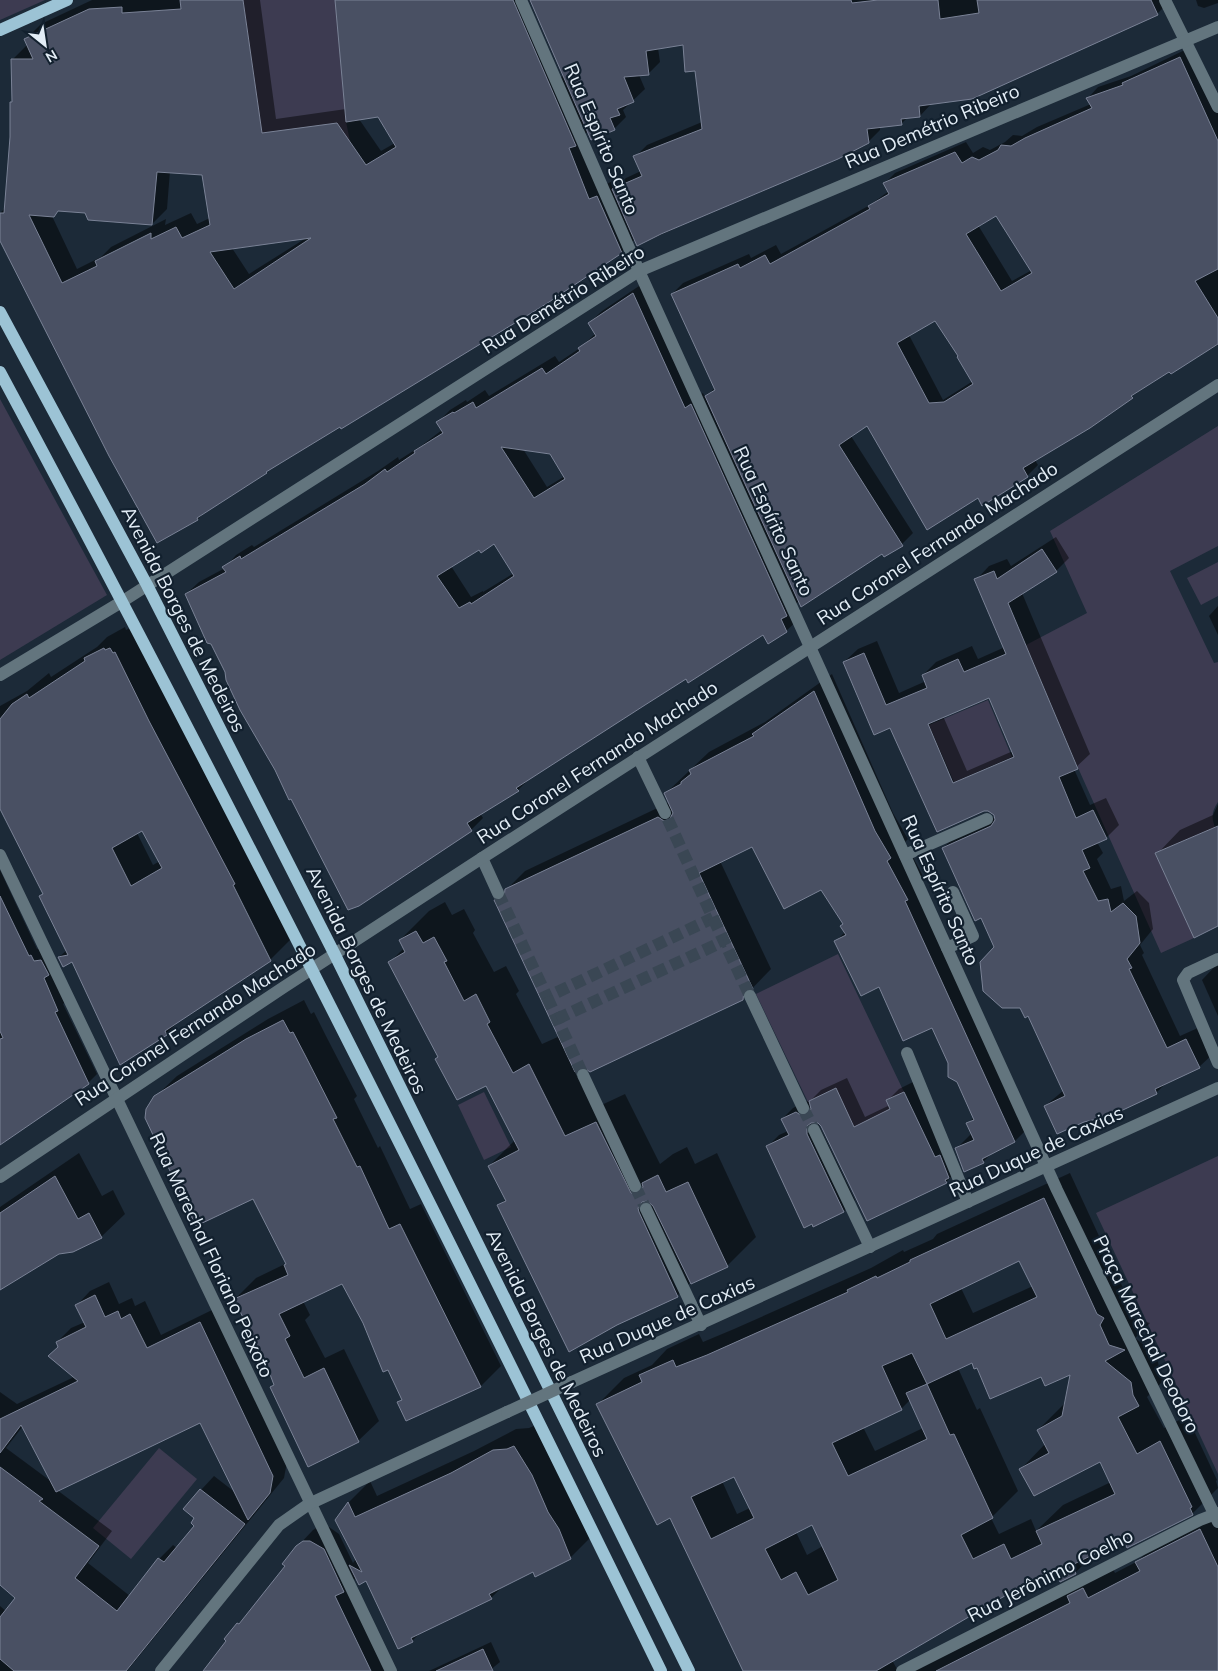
<svg xmlns="http://www.w3.org/2000/svg" width="1218" height="1671" font-family="Mulish,sans-serif">
	<style>
		.green { fill: #3d3b51 }
		.shadow { fill: #0007; fill-rule: evenodd }
		.building { fill: #495063; stroke: #7a8296; fill-rule: evenodd }
		.lines { fill: none; stroke-linecap: round; stroke-linejoin: round }
		.minor-tunnel { stroke: #3a4754; stroke-width: 12; stroke-dasharray: 12 6; stroke-linecap: butt }
		.minor { stroke: #63757e; stroke-width: 12 }
		.major { stroke: #9cc3d5; stroke-width: 12 }
		.minor-bridge { stroke: #63757e; stroke-width: 12 }
		.labels { text-anchor: middle; stroke-width: 4.5; stroke-linejoin: round; paint-order: stroke }
		.street-label { font-size: 19px; fill: #e3edf6; stroke: #12202e }
	</style>
	<rect width="100%" height="100%" fill="#1c2a38"/>
	<g class="green">
		<path d="M0,0H45L0,20Z"/>
		<path d="M243,0H427L430,108L346,122L350,141L344,231L277,243Z"/>
		<path d="M0,399L107,595L0,660Z"/>
		<path d="M1218,426V546L1170,571L1214,663L1218,662V802C1212,811 1211,817 1215,827L1155,853L1194,938L1161,953L1079,770L1026,645L1087,613L1050,531Z"/>
		<path d="M1218,562V596L1201,605L1187,578Z"/>
		<path d="M988,700L1012,757L954,782L929,725Z"/>
		<path d="M838,954L904,1092L886,1100L899,1128L872,1118L854,1127L835,1089L808,1102L756,994Z"/>
		<path d="M484,1092L511,1147L484,1160L458,1105Z"/>
		<path d="M1218,1156V1474L1096,1213Z"/>
		<path d="M159,1448L197,1479L131,1559L93,1528Z"/>
	</g>
	<g class="shadow">
		<path d="M92,0H260L276,119L346,109L336,0H521L556,79L564,76L533,0H1168L1169,2L1157,14L932,103L920,116L908,117L901,124L880,126V130L868,142L638,245L635,239L622,252L272,467L206,511L198,519L0,239V213L6,207L11,137L13,59L28,44L26,39L41,24ZM684,44L696,70L702,122L647,145L635,157L641,171L626,178L615,188L613,181L604,185L585,135L588,131L591,138L614,129L626,117L623,110L645,89L639,75L648,74L660,62L658,48ZM379,115L395,143L381,151L359,119ZM170,171L204,173L210,218L197,224L191,213L165,225L166,219L111,247L101,257L77,269L52,216L59,210L86,212L152,224L167,209ZM306,238L249,274L232,248Z"/>
		<path d="M1196,0H1218V3L1204,8L1198,6Z"/>
		<path d="M1191,47L1218,106V345L1170,370L1035,460L1038,465L1027,476L983,504L979,496L868,424L851,436L913,533L902,544L884,556L882,552L799,601L793,607L799,619L786,631L763,634L686,677L530,778L518,790L480,813L483,818L471,830L223,664L195,617L196,613L186,594L199,582L225,568L236,555L252,545L254,547L378,471L398,457L399,460L421,446L442,430L437,423L450,410L466,400L467,402L485,390L489,396L555,356L559,362L580,348L596,333L589,323L602,311L645,282L697,396L703,393L705,397L715,388L672,294L683,283L749,254L751,258L776,245L781,254L870,205L889,191L885,183L895,173L966,142L973,153L983,147L990,150L1005,142L1013,135L1022,136L1037,127L1091,104L1088,98L1098,87L1131,76ZM997,214L1032,270L1012,281L978,225ZM935,319L960,356L973,381L943,400L909,335ZM523,449L550,453L565,476L547,487ZM494,542L514,573L483,592V591L471,597L451,566L479,548Z"/>
		<path d="M1056,537L1069,558L1056,571L1022,593L1090,754L1074,769L1090,805L1106,798L1119,825L1106,838L1097,842L1103,853L1097,859L1111,889L1121,886L1124,901L1137,891L1149,903L1153,929L1140,945L1144,953L1142,955L1180,1036L1200,1027L1213,1054L1199,1067L1167,1082L1156,1093L1045,1106L1064,1090L981,917L943,848L957,835L996,817L995,815L989,810H984L937,831L891,726L844,662L858,649L877,641L899,693L926,681L923,675L936,662L972,646L978,659L1005,647L976,580L989,566L1007,559L1011,566ZM989,696L1013,751L967,771L943,716Z"/>
		<path d="M1218,606V635L1209,616Z"/>
		<path d="M125,627L126,630L132,627L292,938L270,960L181,1019L166,1034L72,960L59,957L67,950L41,896L44,893L0,806V706L27,691L49,673L51,677L97,647L107,637ZM142,829L160,861L153,865L137,833Z"/>
		<path d="M832,674L893,813L908,839L905,842L925,880L923,882L1031,1125L1012,1144L991,1154L983,1162L956,1149L972,1133L968,1124L974,1117L933,1026L880,985L836,941L845,932L844,924L821,888L752,845L720,861L771,969L742,999L583,1065L576,1071L595,1108L625,1094L660,1164L673,1154L687,1147L695,1164L717,1153L756,1237L727,1266L690,1283L677,1296L616,1324L499,1206L506,1199L489,1166L515,1140L487,1084L439,1057L390,962L404,948L400,940L429,911L445,902L452,915L464,909L475,930L473,933L494,972L506,966L519,991L516,994L542,1044L560,1036L496,900L525,871L670,802L666,793L709,752L765,722Z"/>
		<path d="M1218,804V925L1157,854L1180,830L1213,815Z"/>
		<path d="M0,870L37,949L40,948L66,1002L63,1004L97,1074L88,1083L0,1144Z"/>
		<path d="M1218,963V1016L1202,980Z"/>
		<path d="M304,1000L311,1014L314,1012L326,1036L357,1096L354,1099L378,1148L380,1146L410,1209L421,1204L501,1366L481,1386L399,1403L403,1399L388,1368L342,1283L303,1301L310,1315L305,1320L325,1358L344,1349L379,1421L358,1441L271,1387L275,1383L235,1299L256,1278L287,1263L253,1197L155,1097L177,1076L268,1019Z"/>
		<path d="M847,1078L865,1117L890,1105L888,1100L899,1089L915,1081L957,1171L946,1182L817,1122L855,1200L844,1211L768,1146L779,1135L788,1131L782,1119L793,1108L807,1101L809,1102L821,1090Z"/>
		<path d="M79,1153L102,1196L113,1190L125,1214L101,1237L59,1252L0,1289V1207Z"/>
		<path d="M1070,1173L1123,1288L1130,1292L1126,1298L1135,1319L1150,1323L1135,1338L1157,1355L1159,1368L1165,1379L1147,1397L1164,1428L1187,1416L1217,1480L1216,1481L1218,1488L1192,1514L1123,1539L1096,1552L1075,1573L1055,1569L1014,1589L892,1660L898,1671H745L670,1517L598,1404L624,1378L652,1365L667,1349L699,1334L703,1342L734,1329L871,1268L903,1250L904,1252L933,1239L937,1234ZM1020,1259L1033,1286L973,1313L961,1288ZM972,1362L977,1367L1042,1375L1071,1373L1064,1404L1038,1430L1045,1444L1021,1469L1100,1460L1111,1482L1063,1505L1036,1531L1031,1519L999,1534L991,1518L1018,1491L980,1408L977,1410L958,1368ZM910,1400L923,1428L875,1451L863,1427L901,1409ZM734,1475L750,1508L737,1514L722,1481ZM812,1523L823,1546L807,1555L796,1532Z"/>
		<path d="M109,1282L119,1304L132,1298L135,1306L145,1301L161,1335L214,1309L287,1462L284,1478L127,1671H0V1606L6,1611L17,1598L0,1584V1392L17,1404L74,1377L57,1342L71,1328L85,1322L77,1305L90,1291ZM200,1421L236,1493L214,1476L201,1490L196,1526L177,1548L173,1545L159,1559L130,1596L88,1563L112,1531L57,1490ZM23,1426L52,1482L6,1448Z"/>
		<path d="M536,1425L592,1536L570,1558L533,1571L504,1585L491,1598L422,1631L412,1641L399,1647L366,1579L357,1577L351,1583L394,1671H205L238,1624L252,1611L286,1565L297,1547L313,1530L320,1526L329,1527L339,1534L353,1563L356,1559L337,1520L349,1502L370,1481L377,1496L474,1451L516,1429L529,1428Z"/>
		<path d="M1218,1508V1671H912L1110,1563L1115,1573L1138,1561L1163,1536Z"/>
		<path d="M491,1642L500,1662L489,1671H429Z"/>
	</g>
	<g class="building">
		<path d="M180,0H243L262,133L337,123L366,165L396,147L378,117L346,122L335,0H513L576,146L569,148L589,199L597,196L622,253L546,304L341,429L340,427L266,472L267,473L197,518L198,520L157,543L109,456L0,241V213H4L10,137V102H12L11,59H33L24,39L89,9L122,7V13L181,9ZM157,172L202,175L210,225L182,238L176,227L151,239V233L95,261L97,266L62,283L29,215L54,217L58,211L85,213L88,220L152,225ZM311,238L234,289L210,252Z"/>
		<path d="M530,0H851L852,3L878,0H938L940,19L979,13L977,0H1151L1158,15L972,99L919,106L920,117L901,119L902,125L867,129L869,143L838,159L661,234L637,246L612,189L642,176L633,156L702,129L695,71L685,72L683,45L646,51L649,75L624,77L634,102L617,109L620,115L610,118L615,130L591,140Z"/>
		<path d="M1180,57L1218,141V269L1195,281L1218,318V344L1171,374L1169,372L1131,396L1133,398L1090,428L1023,468L1028,477L982,506L978,498L927,530L867,426L839,445L903,546L884,557L882,554L801,607L705,396L715,390L671,294L738,264L740,268L765,255L770,264L870,209L868,206L889,194L883,183L955,152L962,163L972,157L979,160L998,150L1001,145L1011,146L1025,138L1092,108L1086,98L1123,85L1122,83ZM996,216L1032,273L1001,291L966,234ZM935,321L958,356L957,357L973,384L944,402L929,403L897,343Z"/>
		<path d="M633,293L685,408L691,404L787,616L781,619L787,632L768,644L763,635L688,683L686,679L645,705L516,788L519,791L467,823L472,831L359,906L348,910L291,799L289,800L275,770L240,710L226,680L225,672L211,644L207,643L185,594L226,572L222,567L240,556L241,559L365,484L385,469L387,472L415,453L414,451L443,433L436,422L453,412L454,413L473,402L476,408L542,368L546,374L580,351L578,348L596,336L588,323ZM501,447L550,454L565,479L534,498ZM494,544L514,576L471,604L470,602L459,608L437,576L479,550L481,553Z"/>
		<path d="M1042,549L1057,572L1008,603L1078,769L1059,777L1076,818L1093,810L1107,839L1082,850L1090,868L1083,871L1098,901L1108,899L1111,912L1123,903L1136,916L1140,943L1127,959L1132,968L1129,969L1167,1048L1186,1039L1200,1068L1155,1089L1157,1094L1110,1116L1084,1122L1057,1134L1044,1106L1065,1096L1028,1016L1025,1018L1020,1008H1002L983,991L980,962L994,947L981,918L975,921L942,848L991,826L995,820L994,815L988,811H984L937,832L890,728L874,735L843,662L864,653L886,705L927,688L922,675L958,659L964,672L1006,654L974,579L994,571L997,579ZM989,698L1014,757L953,783L928,724Z"/>
		<path d="M104,648L105,650L110,648L113,653L115,652L149,721L235,884L233,885L271,961L165,1031L167,1035L120,1065L72,962L63,967L58,957L68,955L39,896L43,894L0,809V719L12,704L27,694L29,698L85,661L84,658ZM142,831L162,868L131,886L112,848Z"/>
		<path d="M814,691L875,831L891,858L887,861L908,900L905,901L1015,1142L982,1159L984,1163L964,1172L955,1148L974,1140L966,1123L974,1120L957,1082L948,1077V1063L932,1028L903,1041L879,987L861,996L834,941L846,935L840,926L843,924L821,890L784,909L752,847L699,873L753,989L744,991L743,1000L590,1072L583,1067L575,1072L494,900L504,898L505,889L658,817L664,821L669,820L673,813L664,793L681,784V782L691,774L689,770L754,736L752,734Z"/>
		<path d="M1218,826V926L1194,938L1155,853Z"/>
		<path d="M0,896L29,956L31,955L34,961L41,960L49,975L44,978L58,1011L55,1012L89,1084L0,1145V1039L3,1038L0,1031Z"/>
		<path d="M416,931L423,943L434,937L447,961L444,962L464,1001L476,994L490,1022L487,1024L513,1073L529,1064L565,1136L596,1122L631,1193H639L643,1187L642,1183L658,1175L666,1192L688,1182L728,1267L691,1284L653,1206L647,1201L642,1202L638,1208L639,1212L678,1297L617,1325L569,1352L497,1205L506,1201L488,1166L519,1150L486,1086L457,1100L435,1059L438,1057L388,962L405,952L399,940Z"/>
		<path d="M283,1020L290,1033L293,1032L306,1057L337,1118L333,1119L357,1167L360,1166L389,1229L400,1224L481,1387L406,1421L397,1402L402,1400L388,1370L383,1372L363,1323L342,1284L279,1314L290,1336L285,1339L304,1378L324,1368L359,1442L308,1467L270,1387L274,1385L268,1369L234,1299L288,1275L284,1265L286,1264L253,1199L196,1226L145,1118L146,1109L154,1096L246,1039Z"/>
		<path d="M836,1088L854,1127L890,1109L886,1100L904,1092L935,1157L940,1155L949,1178L945,1180L947,1183L867,1221L821,1126L818,1123H811L807,1126V1134L844,1212L813,1227L812,1224L804,1228L766,1146L789,1135L781,1119L796,1112L802,1116L807,1115L811,1109L809,1101Z"/>
		<path d="M55,1176L78,1219L89,1213L102,1238L73,1252L59,1254L0,1290V1213Z"/>
		<path d="M1044,1198L1097,1314L1104,1318L1100,1325L1109,1345L1125,1350L1105,1361L1131,1382L1133,1395L1139,1406L1118,1417L1137,1454L1160,1441L1192,1507L1190,1508L1193,1515L1127,1548L1123,1540L1072,1565L1076,1574L1060,1582L1055,1571L1015,1590L876,1671H743L670,1518L657,1525L596,1404L642,1382L639,1375L673,1360L676,1367L707,1355L848,1292L847,1290L876,1276L877,1278L910,1262V1260ZM1019,1261L1037,1297L946,1339L930,1304ZM912,1353L927,1384L906,1393L927,1439L848,1476L832,1443L902,1410L882,1366ZM972,1363L974,1369L977,1368L990,1399L1041,1377L1045,1386L1070,1375L1062,1416L1037,1430L1049,1453L1019,1469L1034,1496L1100,1462L1115,1494L1036,1531L1042,1544L1011,1559L1004,1544L973,1559L961,1535L993,1518L954,1434L950,1435L927,1384ZM734,1477L754,1518L711,1539L691,1497ZM812,1525L838,1580L808,1595L796,1572L781,1580L765,1549Z"/>
		<path d="M95,1295L105,1317L118,1311L121,1319L130,1314L147,1348L200,1322L273,1476L270,1493L248,1520L200,1423L56,1492L21,1425L0,1453V1419L78,1381L48,1356L58,1347L56,1342L86,1327L75,1305Z"/>
		<path d="M514,1446L532,1475L548,1512L559,1529L571,1559L535,1577L533,1572L489,1594L492,1599L411,1638L413,1642L398,1649L366,1581L359,1585L349,1565L362,1572L335,1520L348,1502L355,1517L451,1473L493,1450L507,1449Z"/>
		<path d="M0,1467L43,1499L39,1501L99,1546L75,1578L117,1611L158,1558L164,1562L194,1526L191,1523L194,1518L183,1509L200,1489L245,1524L126,1671H14L0,1659V1617L15,1598L0,1585Z"/>
		<path d="M1200,1529L1218,1567V1671H936L1070,1603L1067,1596L1083,1588L1088,1598L1140,1571L1135,1562Z"/>
		<path d="M303,1541H310L324,1549L344,1592L335,1596L371,1671H203L226,1641L224,1639L237,1623L239,1624L285,1566L282,1564L296,1546Z"/>
		<path d="M483,1649L493,1671H436Z"/>
	</g>
	<g class="lines">
		<g class="minor-tunnel">
			<path d="M498,893L547,997L713,918L665,813"/>
			<path d="M713,918L750,996"/>
			<path d="M547,997L583,1075"/>
			<path d="M557,1019L724,941"/>
			<path d="M803,1108L814,1130"/>
			<path d="M635,1186L646,1209"/>
		</g>
		<g class="minor">
			<path d="M521,0L639,271L1057,1190L1218,1522"/>
			<path d="M1165,0L1218,107"/>
			<path d="M0,675L123,601L639,271L1218,27"/>
			<path d="M638,757L665,813"/>
			<path d="M0,855L391,1671"/>
			<path d="M905,855L987,819"/>
			<path d="M482,858L498,893"/>
			<path d="M947,948L973,936L953,892"/>
			<path d="M1218,959L1188,973L1183,980L1218,1063"/>
			<path d="M750,996L803,1108"/>
			<path d="M907,1053L968,1202"/>
			<path d="M583,1075L635,1186"/>
			<path d="M814,1130L870,1247"/>
			<path d="M0,1177L284,987L482,858L1218,385"/>
			<path d="M646,1209L701,1325"/>
			<path d="M572,1382L1218,1088"/>
			<path d="M161,1671L279,1525L309,1504L507,1412"/>
			<path d="M902,1671L1200,1520L1218,1513"/>
		</g>
		<g class="major">
			<path d="M0,30L67,0"/>
			<path d="M0,312L147,585L335,955L689,1671"/>
			<path d="M0,372C230,800 448,1235 661,1671"/>
		</g>
		<path class="minor-bridge" d="M507,1412L572,1382"/>
	</g>
	<g class="labels">
		<g class="street-label">
			<text transform="translate(932 126) rotate(-23)" y="7">Rua Demétrio Ribeiro</text>
			<text transform="translate(602 139) rotate(67)" y="7">Rua Espírito Santo</text>
			<text transform="translate(563 299) rotate(-32)" y="7">Rua Demétrio Ribeiro</text>
			<text transform="translate(774 521) rotate(65)" y="7">Rua Espírito Santo</text>
			<text transform="translate(937 543) rotate(-33)" y="7">Rua Coronel Fernando Machado</text>
			<text transform="translate(184 619) rotate(63)" y="7">Avenida Borges de Medeiros</text>
			<text transform="translate(597 762) rotate(-33)" y="7">Rua Coronel Fernando Machado</text>
			<text transform="translate(941 890) rotate(66)" y="7">Rua Espírito Santo</text>
			<text transform="translate(367 980) rotate(64)" y="7">Avenida Borges de Medeiros</text>
			<text transform="translate(195 1024) rotate(-33)" y="7">Rua Coronel Fernando Machado</text>
			<text transform="translate(1036 1151) rotate(-25)" y="7">Rua Duque de Caxias</text>
			<text transform="translate(212 1255) rotate(65)" y="7">Rua Marechal Floriano Peixoto</text>
			<text transform="translate(667 1319) rotate(-24)" y="7">Rua Duque de Caxias</text>
			<text transform="translate(1147 1334) rotate(64)" y="7">Praça Marechal Deodoro</text>
			<text transform="translate(547 1343) rotate(64)" y="7">Avenida Borges de Medeiros</text>
			<text transform="translate(1050 1575) rotate(-27)" y="7">Rua Jerônimo Coelho</text>
		</g>
	</g>
	<g transform="translate(45 45) rotate(150)" stroke="#12202e" stroke-width="4" paint-order="stroke">
	<path d="M0-4L9 19L0 12L-9 19Z" fill="#e3edf6"/>
	<text y="-8" font-size="14" font-weight="bold" text-anchor="middle" fill="#e3edf6">N</text>
	</g>
</svg>
